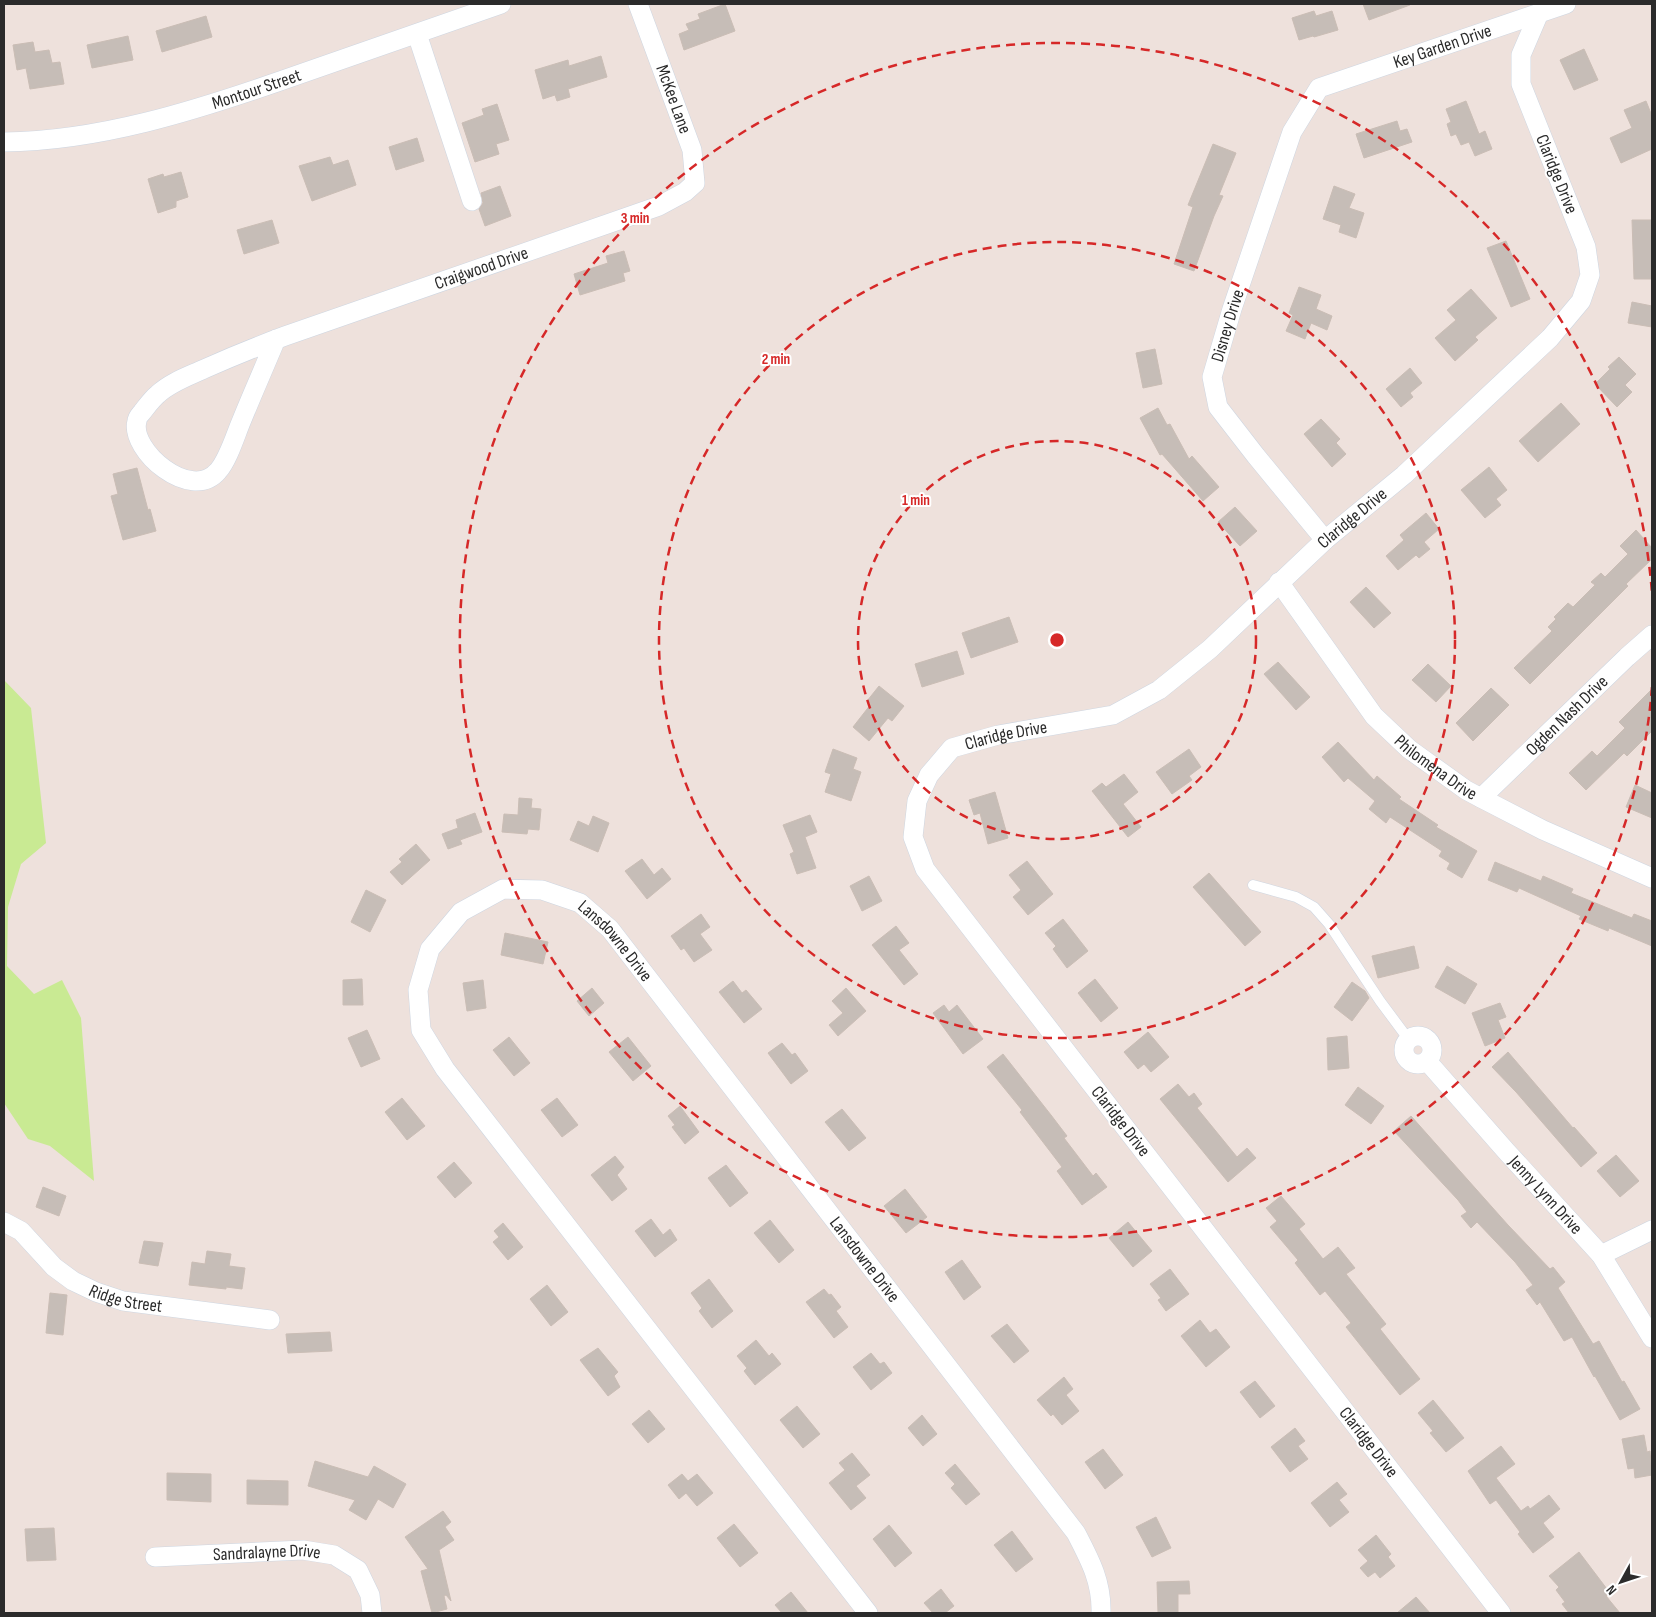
<svg xmlns="http://www.w3.org/2000/svg" width="1656" height="1617" font-family="'Sofia Sans Condensed',sans-serif">
	<style>
		.green { fill: #c9ea93 }
		.building { fill: #c6bdb7; stroke: #cabdb5 }
		.lines { fill: none; stroke-linecap: round; stroke-linejoin: round }
		.lane-casing { stroke: #ced6e1; stroke-width: 11 }
		.street-casing { stroke: #ced6e1; stroke-width: 20 }
		.lane { stroke: #fff; stroke-width: 10 }
		.street { stroke: #fff; stroke-width: 19 }
		.ring { fill: none; stroke: #d62828; stroke-width: 2.5; stroke-dasharray: 9 6 }
		.labels { text-anchor: middle; stroke-width: 4; stroke-linejoin: round; paint-order: stroke }
		.street-label { font-size: 18px; fill: #2b2b2b; stroke: #fff }
		.centre { fill: #d62828; stroke: #fff; stroke-width: 2.5 }
		.ring-label { font-size: 15px; text-anchor: middle; font-weight: bold; fill: #d62828; stroke: #fff; stroke-width: 4; stroke-linejoin: round; paint-order: stroke }
	</style>
	<rect width="100%" height="100%" fill="#eee1dc"/>
	<path class="green" d="M4,680L31,708L46,843L21,864L8,907L7,966L34,994L62,980L81,1018L94,1181L50,1146L28,1139L4,1103Z"/>
	<g class="building">
		<path d="M725,4L735,31L684,50L679,34L689,30L686,24L700,19L698,14Z"/>
		<path d="M1363,4H1410V5L1369,20Z"/>
		<path d="M1314,11L1316,16L1332,11L1338,30L1314,37L1313,36L1299,40L1292,18Z"/>
		<path d="M206,16L212,37L162,52L156,31Z"/>
		<path d="M128,36L133,60L92,68L87,45Z"/>
		<path d="M33,42L35,52L49,50L52,63L60,62L64,84L30,89L26,68L17,70L13,45Z"/>
		<path d="M1584,49L1598,80L1574,90L1560,60Z"/>
		<path d="M601,56L607,77L568,89L570,97L557,101L555,95L543,99L535,70L568,60L569,66Z"/>
		<path d="M1466,101L1479,134L1485,131L1492,149L1475,156L1469,142L1461,145L1456,134L1451,136L1447,124L1451,122L1446,109Z"/>
		<path d="M1646,101L1652,116V149L1621,163L1610,138L1632,128L1624,110Z"/>
		<path d="M497,104L509,140L496,144L499,154L475,162L462,123L484,115L482,109Z"/>
		<path d="M1397,121L1400,131L1407,129L1412,142L1364,158L1356,134Z"/>
		<path d="M417,138L424,161L396,170L389,147Z"/>
		<path d="M1213,144L1236,153L1219,195L1223,196L1214,216L1194,271L1174,264L1193,207L1188,205Z"/>
		<path d="M330,157L333,165L348,160L356,185L312,201L299,166Z"/>
		<path d="M181,172L188,197L176,201V207L158,213L148,179L163,174L164,177Z"/>
		<path d="M500,186L511,216L485,226L479,209L483,203L481,193Z"/>
		<path d="M1334,186L1355,194L1349,208L1364,213L1356,238L1339,232L1341,225L1323,219Z"/>
		<path d="M272,220L279,243L244,254L237,230Z"/>
		<path d="M1632,220H1652V279H1634Z"/>
		<path d="M1506,241L1530,299L1511,307L1487,248Z"/>
		<path d="M624,251L630,271L623,273L625,281L580,295L574,274L608,263L606,256Z"/>
		<path d="M1299,287L1321,295L1316,309L1332,316L1327,330L1311,323L1305,339L1286,331L1293,315L1289,313Z"/>
		<path d="M1471,289L1497,318L1475,337L1478,340L1455,361L1435,338L1456,320L1447,310Z"/>
		<path d="M1632,302L1652,306V327L1628,323Z"/>
		<path d="M1155,349L1162,384L1143,388L1136,353Z"/>
		<path d="M1619,357L1636,374L1625,385L1632,392L1617,407L1595,384L1610,369L1608,367Z"/>
		<path d="M1410,368L1422,383L1410,393L1413,397L1401,407L1386,389Z"/>
		<path d="M1561,403L1580,424L1538,462L1519,441Z"/>
		<path d="M1158,408L1167,425L1170,424L1189,459L1192,456L1219,487L1203,501L1162,454L1160,455L1140,418Z"/>
		<path d="M1321,419L1340,439L1336,443L1346,454L1332,467L1304,434Z"/>
		<path d="M1489,467L1507,490L1496,499L1501,505L1485,518L1461,490Z"/>
		<path d="M137,468L148,510L150,509L156,531L123,540L111,496L118,494L113,474Z"/>
		<path d="M1235,507L1257,531L1240,546L1218,522Z"/>
		<path d="M1426,513L1439,529L1424,542L1430,549L1419,558L1416,555L1398,570L1386,556L1404,540L1400,535Z"/>
		<path d="M1636,530L1652,548V559L1626,584L1628,586L1530,684L1514,668L1552,631L1548,627L1556,619L1554,617L1568,603L1573,607L1595,585L1591,582L1601,573L1605,577L1628,554L1620,546Z"/>
		<path d="M1366,587L1391,613L1374,628L1350,602Z"/>
		<path d="M1009,617L1018,642L971,658L962,633Z"/>
		<path d="M957,651L964,674L922,687L915,664Z"/>
		<path d="M1278,662L1310,697L1296,710L1264,674Z"/>
		<path d="M1428,664L1451,686L1436,702L1412,680Z"/>
		<path d="M879,686L904,706L892,721L888,718L869,741L853,727L871,704L867,701Z"/>
		<path d="M1491,688L1509,705L1473,741L1456,723Z"/>
		<path d="M1652,689V731L1627,756L1624,753L1586,790L1569,773L1592,751L1597,756L1625,728L1619,722Z"/>
		<path d="M1338,742L1374,780L1377,776L1401,797L1399,799L1438,825L1436,827L1477,851L1462,878L1447,869L1450,863L1439,856L1442,851L1390,817L1386,823L1369,809L1375,801L1348,778L1344,782L1322,757Z"/>
		<path d="M833,749L857,758L853,769L861,772L851,801L825,792L831,774L825,772Z"/>
		<path d="M1189,749L1201,767L1189,776L1192,780L1172,794L1156,772Z"/>
		<path d="M1124,774L1138,792L1123,804L1141,827L1128,837L1092,791L1102,783L1106,787Z"/>
		<path d="M1635,785L1652,793V818L1626,807Z"/>
		<path d="M995,792L1008,838L988,844L980,813L974,815L969,800Z"/>
		<path d="M519,798L532,799L531,808L541,809L539,830L528,829L527,834L502,832L504,814L518,815Z"/>
		<path d="M475,813L482,832L460,840L462,844L448,849L442,834L458,828L456,820Z"/>
		<path d="M810,815L817,832L805,837L816,868L797,874L790,854L794,852L783,825Z"/>
		<path d="M593,816L609,823L598,852L570,840L578,821L589,826Z"/>
		<path d="M416,844L430,860L402,885L390,872L402,862L399,859Z"/>
		<path d="M642,859L654,875L662,868L671,879L647,899L625,871Z"/>
		<path d="M1027,861L1053,894L1028,915L1013,897L1021,890L1009,875Z"/>
		<path d="M1495,862L1541,881L1543,876L1573,889L1571,893L1632,918L1634,914L1652,921V946L1609,928L1608,931L1579,919L1581,916L1519,888L1517,892L1488,880Z"/>
		<path d="M1209,873L1261,932L1245,946L1193,887Z"/>
		<path d="M869,876L882,901L862,911L850,886Z"/>
		<path d="M366,890L386,900L370,932L351,922Z"/>
		<path d="M701,914L710,927L700,934L712,950L694,962L684,948L681,950L671,936Z"/>
		<path d="M1063,919L1088,951L1067,968L1053,949L1056,946L1045,933Z"/>
		<path d="M896,926L909,943L899,950L918,974L904,985L872,945Z"/>
		<path d="M505,933L548,942L543,964L501,955Z"/>
		<path d="M1414,946L1419,968L1378,978L1372,956Z"/>
		<path d="M1447,966L1477,984L1465,1004L1435,987Z"/>
		<path d="M362,979L363,1005H343V980Z"/>
		<path d="M1095,979L1118,1008L1101,1022L1078,993Z"/>
		<path d="M483,980L486,1008L467,1011L463,983Z"/>
		<path d="M733,981L742,993L746,990L762,1009L744,1023L719,992Z"/>
		<path d="M1352,982L1365,991L1369,998L1352,1021L1334,1007Z"/>
		<path d="M592,988L604,1003L589,1016L577,1001Z"/>
		<path d="M846,988L866,1011L838,1036L829,1025L843,1013L832,1001Z"/>
		<path d="M1500,1003L1506,1017L1498,1020L1505,1038L1485,1046L1472,1013Z"/>
		<path d="M944,1005L949,1012L957,1005L983,1039L963,1054L933,1013Z"/>
		<path d="M367,1030L380,1059L361,1067L348,1038Z"/>
		<path d="M1148,1032L1169,1057L1151,1072L1144,1064L1138,1069L1124,1052Z"/>
		<path d="M1347,1036L1349,1068L1328,1070L1327,1038Z"/>
		<path d="M509,1037L530,1063L514,1076L493,1050Z"/>
		<path d="M628,1037L651,1066L633,1081L609,1052Z"/>
		<path d="M782,1043L792,1055L795,1053L808,1071L791,1084L768,1053Z"/>
		<path d="M1508,1052L1573,1128L1574,1127L1597,1153L1581,1167L1516,1092L1492,1067Z"/>
		<path d="M1003,1054L1051,1115L1067,1136L1064,1138L1093,1176L1096,1173L1107,1187L1082,1205L1057,1171L1062,1167L1020,1112L1022,1110L987,1067Z"/>
		<path d="M1178,1084L1189,1097L1194,1093L1202,1104L1197,1108L1237,1157L1247,1148L1256,1158L1228,1182L1160,1099Z"/>
		<path d="M1358,1087L1384,1106L1371,1124L1345,1105Z"/>
		<path d="M402,1098L425,1126L407,1140L385,1112Z"/>
		<path d="M557,1098L578,1125L562,1137L541,1110Z"/>
		<path d="M680,1106L699,1132L685,1144L672,1127L675,1125L668,1116Z"/>
		<path d="M842,1109L866,1138L849,1151L825,1122Z"/>
		<path d="M1411,1116L1508,1225L1550,1269L1553,1267L1565,1282L1558,1288L1593,1344L1599,1341L1622,1382L1624,1381L1640,1409L1620,1420L1595,1376L1594,1377L1572,1337L1564,1341L1540,1302L1537,1305L1526,1290L1533,1285L1515,1262L1477,1222L1471,1228L1461,1216L1467,1212L1458,1200L1394,1131Z"/>
		<path d="M1616,1155L1639,1181L1620,1197L1597,1171Z"/>
		<path d="M615,1156L624,1167L617,1175L627,1189L612,1201L591,1175Z"/>
		<path d="M454,1162L472,1183L455,1198L437,1177Z"/>
		<path d="M726,1165L748,1193L730,1207L708,1178Z"/>
		<path d="M43,1187L66,1196L59,1216L36,1207Z"/>
		<path d="M905,1189L927,1217L906,1233L884,1206Z"/>
		<path d="M1281,1196L1305,1224L1299,1229L1323,1259L1338,1247L1355,1268L1346,1274L1386,1324L1380,1329L1420,1379L1400,1395L1346,1327L1351,1323L1325,1291L1320,1295L1295,1263L1298,1260L1270,1227L1277,1221L1266,1208Z"/>
		<path d="M651,1219L663,1235L670,1229L677,1240L655,1257L635,1231Z"/>
		<path d="M770,1220L794,1250L779,1263L754,1233Z"/>
		<path d="M1128,1222L1152,1251L1133,1267L1109,1238Z"/>
		<path d="M503,1223L523,1247L508,1260L493,1242L499,1237L494,1231Z"/>
		<path d="M144,1241L163,1243L158,1266L139,1263Z"/>
		<path d="M207,1251L231,1254L229,1266L245,1268L242,1289L226,1287V1289L189,1285L192,1262L205,1264Z"/>
		<path d="M962,1260L981,1287L964,1300L945,1272Z"/>
		<path d="M1170,1269L1189,1294L1166,1311L1158,1300L1161,1298L1150,1284Z"/>
		<path d="M709,1279L733,1311L712,1328L699,1311L702,1308L691,1293Z"/>
		<path d="M547,1285L568,1312L551,1326L530,1299Z"/>
		<path d="M824,1289L829,1295L831,1294L841,1307L836,1311L848,1327L834,1338L806,1302Z"/>
		<path d="M50,1293L67,1295L63,1335L46,1333Z"/>
		<path d="M1200,1320L1210,1333L1216,1329L1230,1347L1206,1367L1181,1336Z"/>
		<path d="M1007,1324L1029,1351L1014,1363L991,1336Z"/>
		<path d="M330,1332L332,1351L288,1353L286,1334Z"/>
		<path d="M756,1340L769,1356L772,1353L781,1364L755,1385L744,1371L747,1368L737,1356Z"/>
		<path d="M598,1348L618,1372L614,1376L620,1387L608,1396L580,1360Z"/>
		<path d="M871,1353L880,1364L884,1362L892,1373L871,1390L853,1367Z"/>
		<path d="M1064,1377L1073,1389L1066,1395L1079,1411L1062,1425L1053,1414L1051,1416L1037,1400Z"/>
		<path d="M1255,1381L1275,1406L1260,1418L1240,1392Z"/>
		<path d="M1433,1400L1464,1438L1446,1452L1430,1433L1433,1431L1418,1413Z"/>
		<path d="M797,1406L820,1434L803,1448L780,1420Z"/>
		<path d="M649,1410L665,1429L648,1443L632,1424Z"/>
		<path d="M922,1415L937,1434L923,1446L908,1428Z"/>
		<path d="M1295,1428L1305,1441L1298,1446L1308,1459L1290,1472L1271,1447Z"/>
		<path d="M1644,1435L1647,1452L1650,1451L1652,1475L1635,1478L1634,1468L1628,1469L1622,1439Z"/>
		<path d="M1501,1446L1515,1464L1496,1478L1521,1511L1528,1506L1530,1509L1549,1495L1560,1509L1543,1523L1554,1537L1533,1553L1518,1534L1520,1532L1496,1500L1490,1504L1468,1471Z"/>
		<path d="M1103,1449L1123,1475L1105,1489L1085,1462Z"/>
		<path d="M852,1453L870,1475L856,1486L866,1498L851,1510L829,1483L845,1470L839,1463Z"/>
		<path d="M315,1461L368,1477L374,1466L406,1484L393,1508L378,1499L366,1520L349,1510L355,1500L308,1486Z"/>
		<path d="M955,1464L980,1494L966,1505L951,1488L955,1484L945,1473Z"/>
		<path d="M167,1473L211,1474V1502L167,1500Z"/>
		<path d="M682,1474L688,1481L697,1474L713,1493L697,1506L686,1493L679,1499L668,1485Z"/>
		<path d="M247,1480L288,1481V1505L247,1504Z"/>
		<path d="M1337,1482L1347,1494L1339,1500L1349,1512L1330,1527L1311,1503Z"/>
		<path d="M443,1511L451,1522L445,1527L454,1540L439,1550L451,1601L446,1595L444,1596L447,1609L432,1613L421,1571L428,1569L405,1537Z"/>
		<path d="M1156,1517L1171,1548L1152,1557L1136,1527Z"/>
		<path d="M734,1524L758,1553L740,1567L717,1538Z"/>
		<path d="M889,1525L912,1553L895,1567L873,1539Z"/>
		<path d="M54,1528L56,1560L27,1561L25,1529Z"/>
		<path d="M1012,1531L1033,1559L1016,1572L994,1545Z"/>
		<path d="M1376,1535L1391,1554L1388,1557L1395,1566L1380,1578L1375,1572L1368,1577L1360,1568L1368,1561L1358,1550Z"/>
		<path d="M1579,1552L1610,1593L1606,1596L1620,1613H1569L1562,1604L1565,1602L1556,1590L1559,1587L1549,1576Z"/>
		<path d="M1189,1581L1190,1594H1178V1613H1158L1157,1582Z"/>
		<path d="M941,1589L954,1606L945,1613H933L924,1603Z"/>
		<path d="M791,1592L808,1613H782L775,1605Z"/>
		<path d="M1416,1597L1430,1613H1397Z"/>
	</g>
	<g class="lines">
		<g class="lane-casing">
			<path id="lane" d="M1253,885L1296,897L1314,907L1329,924L1380,1001L1409,1040"/>
		</g>
		<g class="street-casing">
			<g id="street">
				<path d="M417,34L472,201"/>
				<path id="s1" d="M4,142C99,141 194,111 283,80C356,55 428,29 501,4"/>
				<path id="s2" d="M276,339C264,368 251,397 239,427C234,440 227,461 218,471C191,503 129,450 137,421C137,417 141,414 143,411C147,406 152,399 158,394C171,382 189,376 204,369C231,357 258,346 285,336L659,206L685,192L695,183L692,150L638,4"/>
				<path id="s3" d="M1325,540L1256,456L1218,407L1212,377L1232,309L1292,132L1319,88L1566,4"/>
				<path id="s4" d="M1279,582L1374,716L1409,749L1466,790L1481,798L1543,830L1652,878"/>
				<path id="s5" d="M1481,798L1627,657L1652,635"/>
				<circle cx="1418" cy="1050" r="14"/>
				<path id="s6" d="M1427,1061L1506,1151L1601,1255L1652,1338"/>
				<path id="s7" d="M4,1222L21,1231L54,1267L73,1281L96,1292L123,1301L270,1320"/>
				<path d="M1601,1255L1652,1230"/>
				<path id="s8" d="M155,1557L303,1550L334,1555L358,1570L370,1595L372,1613"/>
				<path id="s9" d="M868,1613L445,1069L421,1030L418,990L430,949L461,912L503,889L542,890L580,903L610,929L1076,1533C1090,1560 1102,1582 1101,1613"/>
				<path id="s10" d="M1501,1613L925,869L913,837L917,801L929,775L952,748L998,735L1113,715L1159,690L1210,649L1325,540L1404,475L1550,338L1581,301L1590,275L1586,247L1521,84V55L1539,13"/>
			</g>
		</g>
		<use href="#lane" class="lane"/>
		<use href="#street" class="street"/>
	</g>
	<g class="ring">
		<circle cx="1057" cy="640" r="199"/>
		<circle cx="1057" cy="640" r="398"/>
		<path d="M1652 687A597 597 0 1 1 1652 593"/>
	</g>
	<g class="labels">
		<g class="street-label">
			<text dy="6" stroke="none"><textPath href="#s3" startOffset="641">Key Garden Drive</textPath></text>
			<text dy="6" stroke="none"><textPath href="#s1" startOffset="259">Montour Street</textPath></text>
			<text transform="translate(674 99) rotate(70)" y="6">McKee Lane</text>
			<text transform="translate(1557 174) rotate(68)" y="6">Claridge Drive</text>
			<text dy="6" stroke="none"><textPath href="#s2" startOffset="644">Craigwood Drive</textPath></text>
			<text dy="6" stroke="none"><textPath href="#s3" startOffset="255">Disney Drive</textPath></text>
			<text dy="6" stroke="none"><textPath href="#s10" startOffset="1551">Claridge Drive</textPath></text>
			<text dy="6" stroke="none"><textPath href="#s5" startOffset="119">Ogden Nash Drive</textPath></text>
			<text dy="6" stroke="none"><textPath href="#s10" startOffset="1131">Claridge Drive</textPath></text>
			<text dy="6" stroke="none"><textPath href="#s4" startOffset="245">Philomena Drive</textPath></text>
			<text dy="6" stroke="none"><textPath href="#s9" startOffset="1045">Lansdowne Drive</textPath></text>
			<text transform="translate(1121 1121) rotate(52)" y="6">Claridge Drive</text>
			<text dy="6" stroke="none"><textPath href="#s6" startOffset="179">Jenny Lynn Drive</textPath></text>
			<text dy="6" stroke="none"><textPath href="#s9" startOffset="1450">Lansdowne Drive</textPath></text>
			<text dy="6" stroke="none"><textPath href="#s7" startOffset="148">Ridge Street</textPath></text>
			<text transform="translate(1369 1442) rotate(52)" y="6">Claridge Drive</text>
			<text dy="6" stroke="none"><textPath href="#s8" startOffset="112">Sandralayne Drive</textPath></text>
		</g>
	</g>
	<circle cx="1057" cy="640" r="8" class="centre"/>
	<g class="ring-label">
		<text x="635" y="223">3 min</text>
		<text x="776" y="364">2 min</text>
		<text x="916" y="505">1 min</text>
	</g>
	<rect width="1656" height="1617" fill="none" stroke="#2b2b2b" stroke-width="10"/>
	<g transform="translate(1621 1582) rotate(230)" stroke="#ffffff" stroke-width="4" paint-order="stroke">
	<path d="M0-4L9 19L0 12L-9 19Z" fill="#2b2b2b"/>
	<text y="-8" font-size="14" font-weight="bold" text-anchor="middle" fill="#2b2b2b">N</text>
	</g>
</svg>
